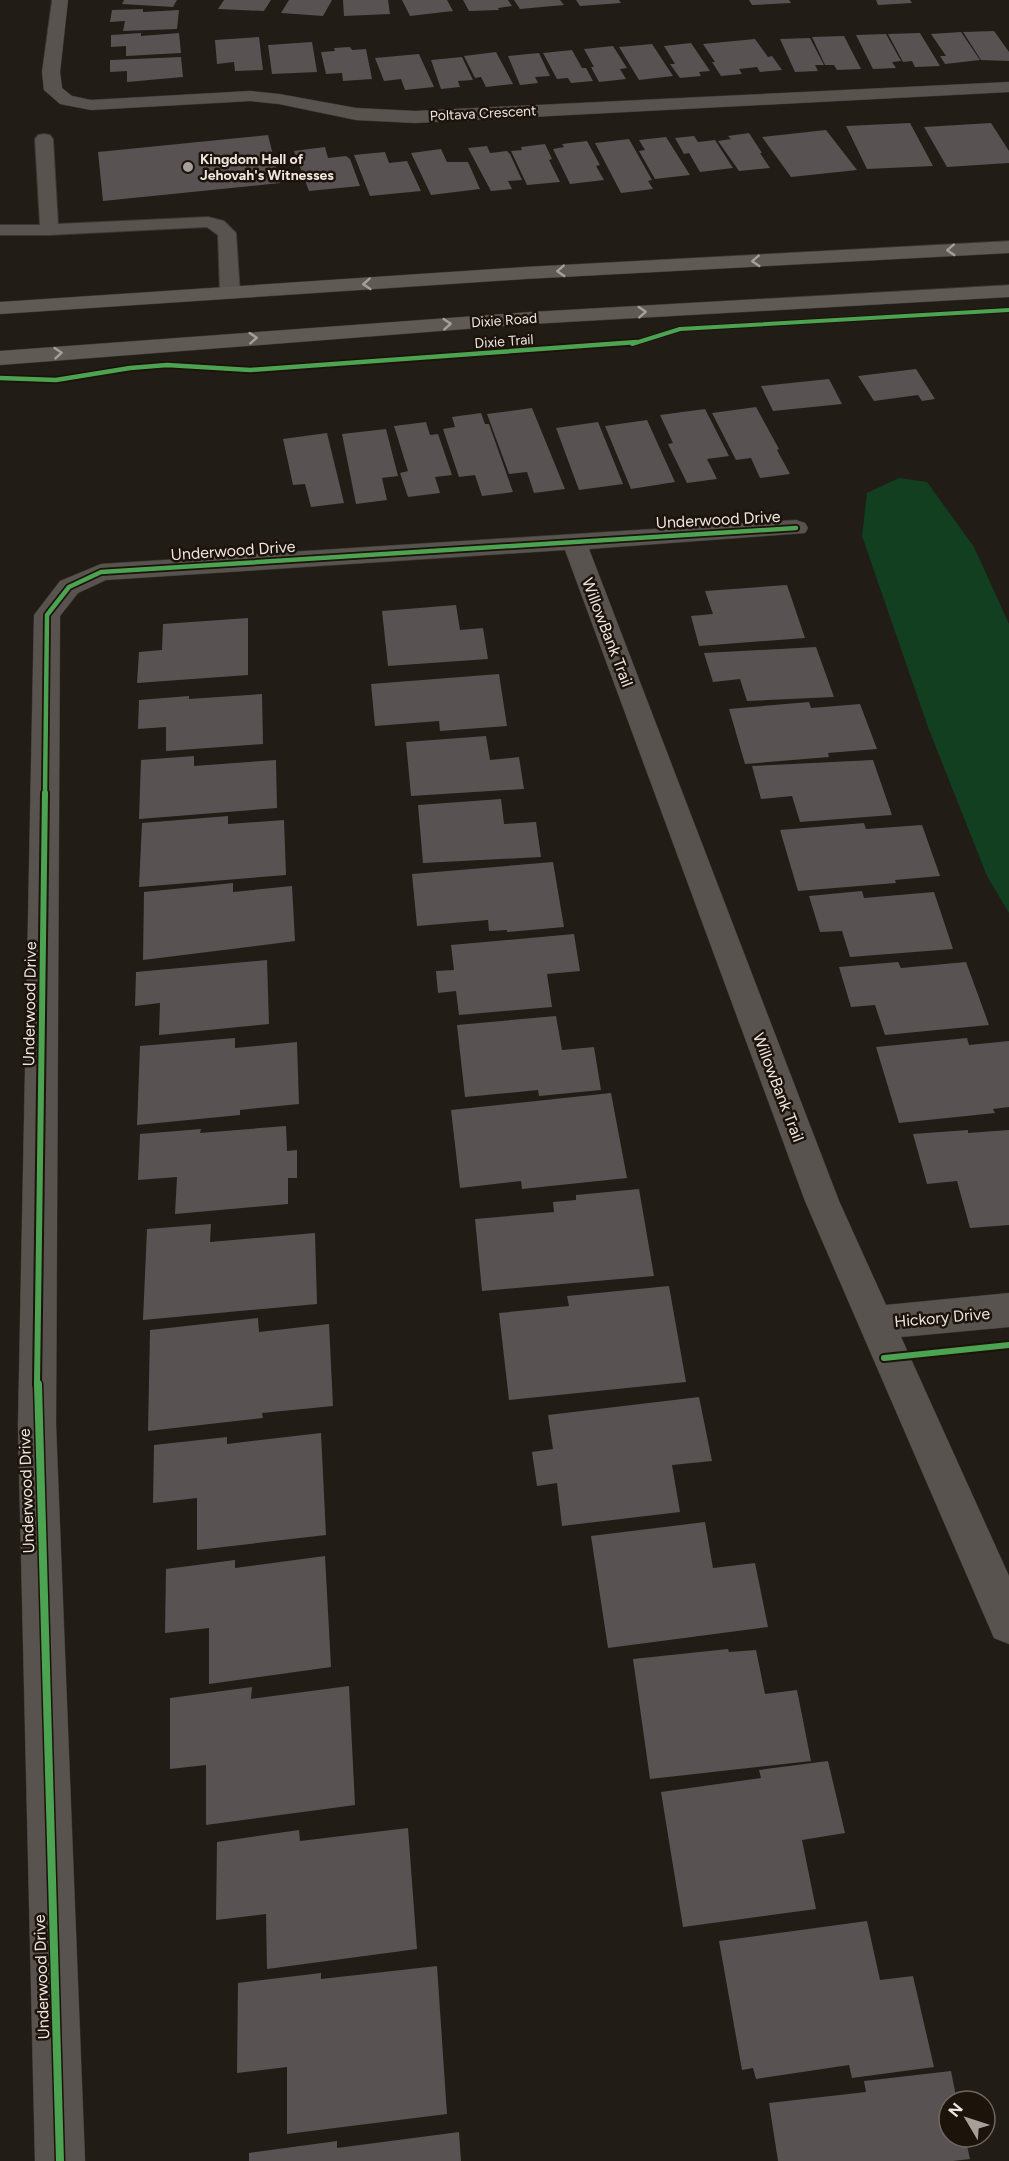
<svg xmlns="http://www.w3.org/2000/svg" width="1009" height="2161" font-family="Figtree,sans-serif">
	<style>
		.green { fill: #113f1f }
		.building { fill: #585252 }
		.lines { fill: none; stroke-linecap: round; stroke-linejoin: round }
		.service-casing { stroke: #3c3734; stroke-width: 2 }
		.minor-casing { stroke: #3c3734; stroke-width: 1 }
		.secondary-casing { stroke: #3c3734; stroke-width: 1 }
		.service { fill: #58534f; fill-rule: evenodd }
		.minor { fill: #58534f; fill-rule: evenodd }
		.secondary { fill: #5f5a54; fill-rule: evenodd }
		.cycleway-far3-casing { stroke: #1c130a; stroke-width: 6 }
		.cycleway-far2-casing { stroke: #1c130a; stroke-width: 8 }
		.cycleway-far1-casing { stroke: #1c130a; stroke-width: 10 }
		.cycleway-casing { stroke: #1c130a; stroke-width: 11 }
		.cycleway-far3 { stroke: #4ca352; stroke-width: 4 }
		.cycleway-far2 { stroke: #4ca352; stroke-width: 4.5 }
		.cycleway-far1 { stroke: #4ca352; stroke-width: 6 }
		.cycleway { stroke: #4ca352; stroke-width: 8 }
		.oneway { stroke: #a6a09a }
		.poi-dot { fill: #a69f9a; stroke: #1c130a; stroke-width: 2 }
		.labels { text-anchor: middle; stroke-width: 5; stroke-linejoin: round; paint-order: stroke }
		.far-street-label { font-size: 14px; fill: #ede6e0; stroke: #1c130a }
		.far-poi-label { font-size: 14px; font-weight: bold; fill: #ede6e0; stroke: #1c130a; text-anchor: start }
		.street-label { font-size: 16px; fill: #ede6e0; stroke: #1c130a }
	</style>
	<rect width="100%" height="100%" fill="#221c17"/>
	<path class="green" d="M899,478L927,482L974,547L1009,624V913L987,876L928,727L862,536L867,493Z"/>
	<g class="building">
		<path d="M124,0H177L173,7L122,4Z"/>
		<path d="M224,0H271L264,11L218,9Z"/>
		<path d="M289,0H332L323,16L281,13Z"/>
		<path d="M343,0H388L390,14L344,16Z"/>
		<path d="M402,0H447L453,11L410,16Z"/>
		<path d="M463,0H508L512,6L498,8L499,10L469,11Z"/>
		<path d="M514,0H560L564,5L520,9Z"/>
		<path d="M576,0H619L621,3L580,6Z"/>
		<path d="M749,0H789L791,3L752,5Z"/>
		<path d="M876,0H910L912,3L878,5Z"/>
		<path d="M143,9V12L179,10L177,29L123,31L125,21L110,22L112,10Z"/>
		<path d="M994,31L1009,52V61L981,60L963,32Z"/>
		<path d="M961,32L980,60L945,64L940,56H946L931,34Z"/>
		<path d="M141,33V36L179,33L181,53L126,56V46L111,47V35Z"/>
		<path d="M920,33L940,66L915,67L912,61L903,62L888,34Z"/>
		<path d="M886,34L901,61L892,62L896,68L873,69L856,35Z"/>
		<path d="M844,36L861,69L837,70L834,65H825L812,37Z"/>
		<path d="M259,37L263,70L235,71L234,62L217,64L215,40Z"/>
		<path d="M810,38L824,65H815L818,71L795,72L780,39Z"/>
		<path d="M755,39L768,57L772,56L782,70L760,72L757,67L739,69L742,74L721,76L712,62H715L703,44Z"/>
		<path d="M312,42L317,72L272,74L268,45Z"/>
		<path d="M691,43L710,71L699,72L701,76L680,78L670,64H675L664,46Z"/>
		<path d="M652,44L673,76L639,80L619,47Z"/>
		<path d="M613,46L627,68L620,69L626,79L599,82L591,67H594L584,49Z"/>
		<path d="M350,47L352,50L366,49L372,79L343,81L342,73L326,74L321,52L335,51L334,48Z"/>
		<path d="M572,50L582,68H586L593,81L571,83L568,78L557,79L543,53Z"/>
		<path d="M496,52L513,84L486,87L481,77L475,78L464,56Z"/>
		<path d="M539,53L550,76L535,77L538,83L520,85L508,56Z"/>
		<path d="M419,54L434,87L405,90L401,79L384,81L375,58Z"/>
		<path d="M181,57L183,77L127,82V71L110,72V60Z"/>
		<path d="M462,57L473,80L458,81L460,87L441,89L431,60Z"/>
		<path d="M910,123L933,166L867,169L846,126Z"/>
		<path d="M991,123L1009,151V163L947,167L924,127Z"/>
		<path d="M826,130L857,170L791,177L762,137Z"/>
		<path d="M749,133L762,153H760L770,168L739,171L718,141L731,139L728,136Z"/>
		<path d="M268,135L280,183L103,201L98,152Z"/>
		<path d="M694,136L698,142L715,140L733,168L700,172L689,153L684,154L675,138Z"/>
		<path d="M666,137L690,175L655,179L639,151L645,150L639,140Z"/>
		<path d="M629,139L652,180L648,181L653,189L621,193L595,143Z"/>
		<path d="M587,141L600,165L596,166L604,180L570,184L553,149L564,147L562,144Z"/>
		<path d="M545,144L552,159L549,160L560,182L527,185L511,151L522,150L521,147Z"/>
		<path d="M487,146L490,153L507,151L510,154L522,180L508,181L512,189L491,191L468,148Z"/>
		<path d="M325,147L328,158L346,156L350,159L360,186L309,191L294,151Z"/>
		<path d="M441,149L447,162H468L480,189L431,195L411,153Z"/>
		<path d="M385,152L389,163L407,161L421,191L370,196L354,155Z"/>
		<path d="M916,369L935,399L922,401L918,395L874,401L858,376Z"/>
		<path d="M829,379L842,404L773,411L761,386Z"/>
		<path d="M756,407L779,449L777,450L790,474L760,478L751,458L736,460L712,413Z"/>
		<path d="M532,408L565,489L534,493L527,472L509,474L487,414Z"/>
		<path d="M705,409L729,456L707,459L717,479L687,483L668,444L673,443L660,415Z"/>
		<path d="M481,413L485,424H489L513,492L482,496L475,475L459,477L443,429L455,427L452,417Z"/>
		<path d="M647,420L675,482L631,489L605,426Z"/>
		<path d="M426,422L430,435L438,434L452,475L435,477L440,493L408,497L400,473L408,471L394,426Z"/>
		<path d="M598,422L623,484L579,490L556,428Z"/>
		<path d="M386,429L398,476L382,478L387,500L356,504L342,434Z"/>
		<path d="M327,433L344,503L311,507L305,484L293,485L283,439Z"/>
		<path d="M787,585L805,638L699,646L691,616L713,614L705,591Z"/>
		<path d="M456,605L460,630L483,628L488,659L388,666L382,611Z"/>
		<path d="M248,618V675L137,683L139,652L162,650L163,624Z"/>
		<path d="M816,647L834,697L747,701L740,679L713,682L704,653Z"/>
		<path d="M499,674L507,726L440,731L439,721L375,726L371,684Z"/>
		<path d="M262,694L263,744L166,751V727L138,729L139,700L189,696V699Z"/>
		<path d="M809,702L811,708L860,704L877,749L828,753L829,757L745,764L729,709Z"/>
		<path d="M486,736L490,760L519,757L524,789L411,796L406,742Z"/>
		<path d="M194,756V766L276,760L277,808L139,819L141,760Z"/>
		<path d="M873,760L892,815L800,822L792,796L761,799L752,766Z"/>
		<path d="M501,799L504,824L536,822L541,857L423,863L418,805Z"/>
		<path d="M228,816V824L284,820L286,875L139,887L142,823Z"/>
		<path d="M864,823L866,829L922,825L940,876L895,880L896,883L798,891L780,830Z"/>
		<path d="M553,862L564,927L507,932V930L489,931L488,920L417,926L412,874Z"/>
		<path d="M233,883V892L292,886L295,941L143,960L144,892Z"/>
		<path d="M862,891L864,898L934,892L953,949L850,957L842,931L820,932L809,896Z"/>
		<path d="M574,934L580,971L547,974L552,1007L459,1015L456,991L438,993L436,971L454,970L451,945Z"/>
		<path d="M267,960L269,1024L159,1035L160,1003L135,1006L136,972Z"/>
		<path d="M898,962L901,968L966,962L989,1025L885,1035L875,1005L851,1007L839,967Z"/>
		<path d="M556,1016L562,1050L594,1047L601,1090L539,1096L538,1090L465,1097L457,1025Z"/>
		<path d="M235,1038V1048L297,1042L299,1104L240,1110V1115L137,1125L140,1046Z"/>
		<path d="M967,1038L969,1045L1009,1041V1107L993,1109L995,1113L899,1123L876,1047Z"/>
		<path d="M611,1093L627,1178L522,1189L521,1181L460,1188L451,1110Z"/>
		<path d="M286,1126L287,1151L297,1150V1178H288V1204L175,1214L177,1177L138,1180L140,1134L201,1129L200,1133Z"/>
		<path d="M968,1130V1133L1009,1130V1225L970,1228L957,1181L927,1184L913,1134Z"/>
		<path d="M639,1189L654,1276L482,1291L475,1219L554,1212L553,1202L576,1200V1195Z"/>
		<path d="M211,1224L210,1242L315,1233L317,1304L143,1320L147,1229Z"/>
		<path d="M669,1286L686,1382L509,1400L499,1313L569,1306L567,1296Z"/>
		<path d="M258,1318L259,1332L329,1324L333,1406L262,1413L263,1418L148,1431L150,1330Z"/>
		<path d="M699,1397L712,1461L672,1465L680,1512L562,1526L557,1483L537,1486L532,1452L553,1449L548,1415Z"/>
		<path d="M321,1433L326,1535L197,1550V1498L153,1503L154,1445L227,1437V1444Z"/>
		<path d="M705,1522L713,1568L755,1563L768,1627L608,1648L591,1536Z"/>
		<path d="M325,1556L331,1667L209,1684V1628L165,1633L166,1569L235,1560V1568Z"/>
		<path d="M728,1649L729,1652L756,1650L765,1694L797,1690L811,1761L650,1779L633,1659Z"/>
		<path d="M349,1686L355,1805L206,1825V1765L170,1769V1698L252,1687L251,1699Z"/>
		<path d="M828,1761L845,1833L802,1840L816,1909L683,1927L661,1792L761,1778L759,1770Z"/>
		<path d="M408,1828L417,1949L267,1969L266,1914L216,1920L217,1842L299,1830L300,1841Z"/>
		<path d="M867,1921L880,1980L913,1976L934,2067L852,2078L849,2065L756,2079L753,2068L742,2070L719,1941Z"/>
		<path d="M437,1966L447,2114L287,2134V2067L237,2073L238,1983L321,1973V1979Z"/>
		<path d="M951,2071L957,2101H949V2137H965L970,2159L953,2161H778L769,2103L866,2092L864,2081Z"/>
		<path d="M459,2132L461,2161H249V2153L337,2141V2148Z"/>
	</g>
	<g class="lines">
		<g class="service-casing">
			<path id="service" d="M44,134L50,135L53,139L58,224L208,217L224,221L236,233L240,293L237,297H223L220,293L218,235L207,227L49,235H0V225H40L35,139L38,135Z"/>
		</g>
		<g class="minor-casing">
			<g id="minor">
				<path d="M52,0H68L60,72L62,88L72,96L91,100L250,91L279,94L356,108L415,111L1009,82V92L415,123L356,120L279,104L250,101L91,110L60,104L44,90L42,72Z"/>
				<path d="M796,520L805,523L808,528L805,533L589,549L839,1201L886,1305L1009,1293V1327L901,1337L1009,1576V1644L994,1638L805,1201L565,550L106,580L78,593L60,616L56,1425L85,2161H35L18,1425L34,615L60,581L101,564Z"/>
			</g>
		</g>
		<g class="secondary-casing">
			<g id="secondary">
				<path d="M1009,241V253L525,279L0,314V302L525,267Z"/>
				<path d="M1009,285V297L531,324L0,365V351L531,312Z"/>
			</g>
		</g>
		<use href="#service" class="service"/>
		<use href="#minor" class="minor"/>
		<use href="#secondary" class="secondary"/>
		<g class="cycleway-far3-casing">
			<path id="cycleway-far3" d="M632,344L680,329L1009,310"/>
		</g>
		<g class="cycleway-far2-casing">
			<g id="cycleway-far2">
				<path d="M0,378L56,380L130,368L167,365L250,370L637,342"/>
				<path d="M45,794L47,615L69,587L101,572L796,528"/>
			</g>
		</g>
		<g class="cycleway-far1-casing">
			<g id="cycleway-far1">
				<path d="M884,1358L1009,1345"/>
				<path d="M37,1385L45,793"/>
			</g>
		</g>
		<g class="cycleway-casing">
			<path id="cycleway" d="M38,1384L60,2161"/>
		</g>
		<use href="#cycleway-far3" class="cycleway-far3"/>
		<use href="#cycleway-far2" class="cycleway-far2"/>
		<use href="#cycleway-far1" class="cycleway-far1"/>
		<use href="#cycleway" class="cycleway"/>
	</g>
	<defs><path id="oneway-chevron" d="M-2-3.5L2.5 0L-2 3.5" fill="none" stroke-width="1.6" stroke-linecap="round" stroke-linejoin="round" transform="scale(1.5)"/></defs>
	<g class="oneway">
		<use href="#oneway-chevron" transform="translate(951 250) rotate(177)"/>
		<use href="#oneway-chevron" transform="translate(756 261) rotate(177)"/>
		<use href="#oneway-chevron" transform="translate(561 271) rotate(177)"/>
		<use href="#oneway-chevron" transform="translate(367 284) rotate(176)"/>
		<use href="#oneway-chevron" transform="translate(642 312) rotate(-3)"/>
		<use href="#oneway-chevron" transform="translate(447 324) rotate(-4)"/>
		<use href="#oneway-chevron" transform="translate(253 338) rotate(-4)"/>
		<use href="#oneway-chevron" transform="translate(58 353) rotate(-5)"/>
	</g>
	<circle class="poi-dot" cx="188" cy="167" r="6"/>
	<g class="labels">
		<g class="far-street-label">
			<text transform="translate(483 113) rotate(-3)" y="5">Poltava Crescent</text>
			<text transform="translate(504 320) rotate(-4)" y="5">Dixie Road</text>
			<text transform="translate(504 341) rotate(-4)" y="5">Dixie Trail</text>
		</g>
		<g class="far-poi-label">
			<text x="200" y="164">Kingdom Hall of<tspan x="200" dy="16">Jehovah's Witnesses</tspan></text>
		</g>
		<g class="street-label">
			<text transform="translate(718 519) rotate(-3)" y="6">Underwood Drive</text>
			<text transform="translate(233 550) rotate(-4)" y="6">Underwood Drive</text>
			<text transform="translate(608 632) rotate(69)" y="6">WillowBank Trail</text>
			<text transform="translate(29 1004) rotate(-89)" y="6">Underwood Drive</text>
			<text transform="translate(779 1087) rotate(69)" y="6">WillowBank Trail</text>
			<text transform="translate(942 1317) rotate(-5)" y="6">Hickory Drive</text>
			<text transform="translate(26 1491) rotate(-92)" y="6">Underwood Drive</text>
			<text transform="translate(41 1977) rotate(-92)" y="6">Underwood Drive</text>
		</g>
	</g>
	<g transform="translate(967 2119) rotate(309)"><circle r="28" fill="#1c130a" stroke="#706760" stroke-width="1.5"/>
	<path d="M0-4.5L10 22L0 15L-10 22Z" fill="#a69f9a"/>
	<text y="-9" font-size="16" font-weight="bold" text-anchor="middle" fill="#ede6e0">N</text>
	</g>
</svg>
